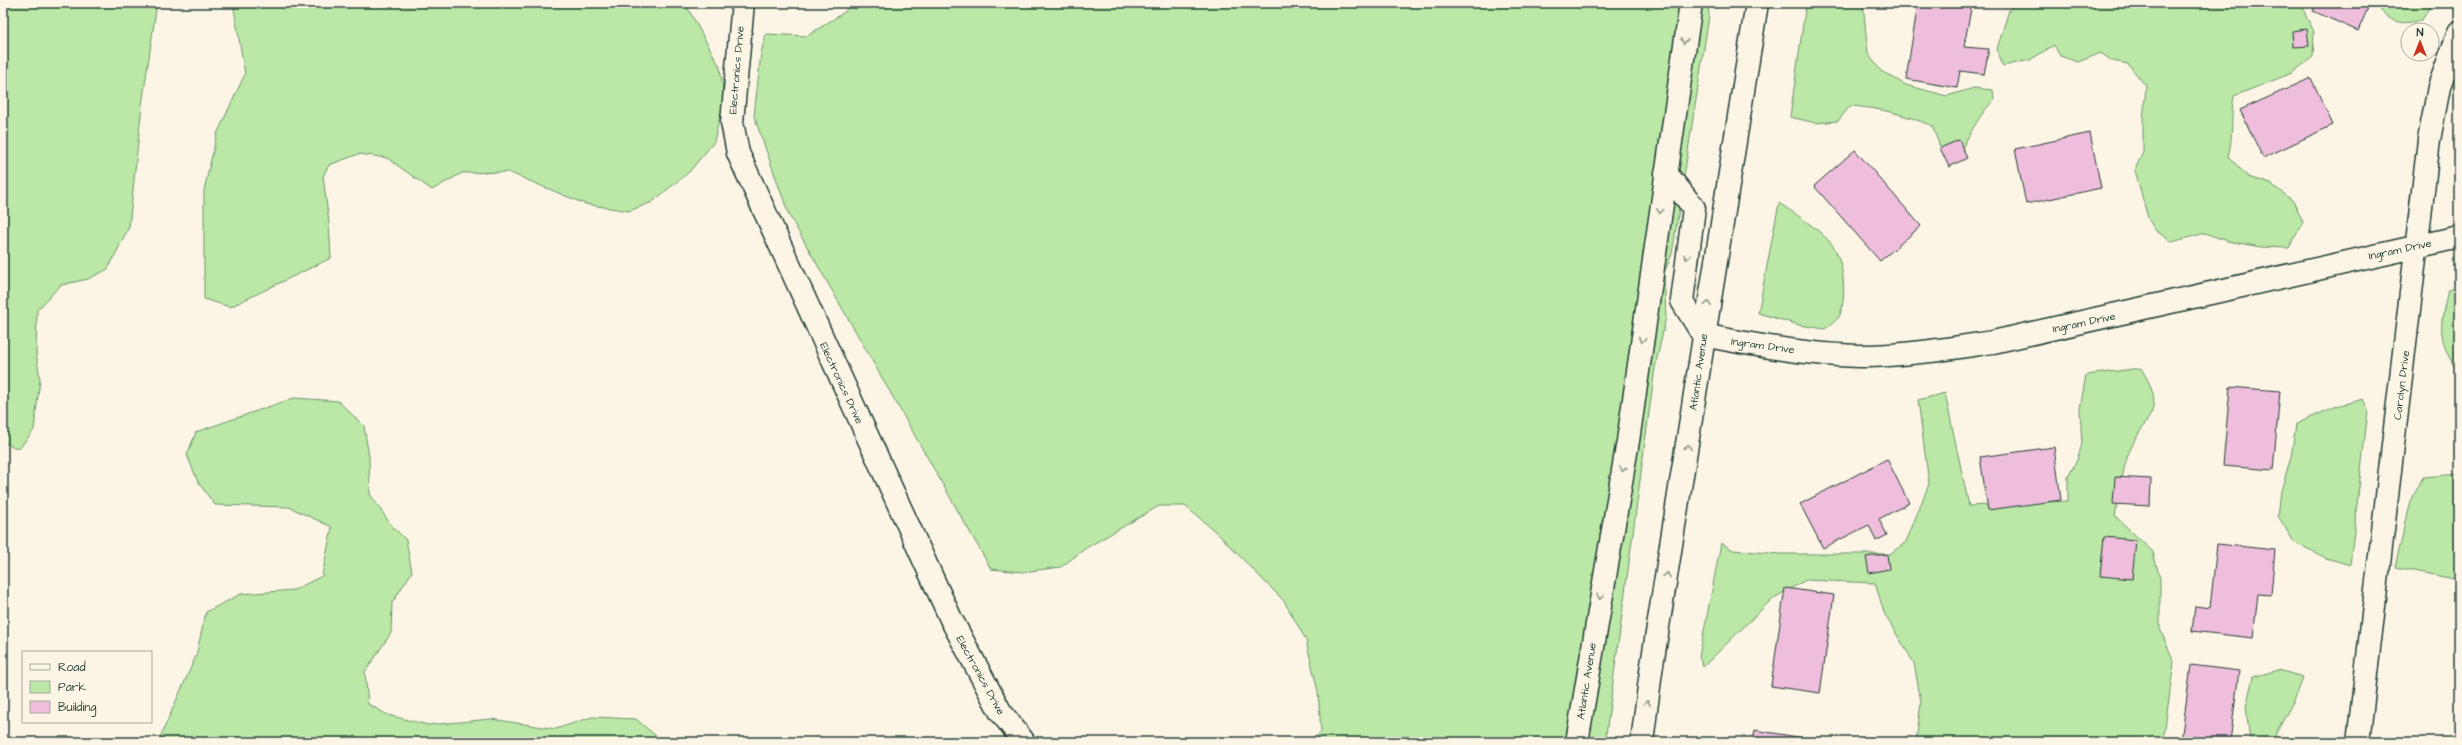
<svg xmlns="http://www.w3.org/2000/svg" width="2462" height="745" font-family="'Architects Daughter',sans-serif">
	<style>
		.green { fill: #bbe8a6; stroke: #6d926d }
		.building { fill: #f0bedd; stroke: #1f3d34 }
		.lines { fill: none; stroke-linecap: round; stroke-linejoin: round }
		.street-casing { stroke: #1f3d34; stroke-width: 25 }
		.secondary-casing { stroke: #1f3d34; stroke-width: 25 }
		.street { stroke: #fcf5e5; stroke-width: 22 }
		.secondary { stroke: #fcf5e5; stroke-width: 22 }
		.oneway { stroke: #8e998c }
		.labels { text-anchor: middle; stroke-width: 3.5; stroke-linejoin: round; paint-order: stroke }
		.street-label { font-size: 11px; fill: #1f3d34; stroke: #fcf5e5 }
	</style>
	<rect width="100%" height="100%" fill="#fcf5e5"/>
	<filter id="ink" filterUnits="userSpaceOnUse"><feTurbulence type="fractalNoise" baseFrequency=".025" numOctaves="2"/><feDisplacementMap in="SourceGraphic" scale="8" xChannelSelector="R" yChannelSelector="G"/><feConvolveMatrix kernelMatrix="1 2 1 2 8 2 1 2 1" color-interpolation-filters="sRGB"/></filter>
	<g filter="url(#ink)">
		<g class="green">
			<path d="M3,3H157L142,105L129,227L108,269L88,279L61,285L37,310L36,352L40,379L34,430L19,449L3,442Z"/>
			<path d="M233,3H685L720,67L724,99L714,142L689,172L652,202L629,211L585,204L508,172L462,173L432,190L387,158L359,154L329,165L323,176L329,223L331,258L230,307L204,299V190L217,134L245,74Z"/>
			<path d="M847,3H1708L1709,16L1672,254L1664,273L1666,317L1655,368L1605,742H1313L1321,731L1318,692L1306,640L1284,601L1216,532L1185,506H1159L1086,548L1061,567L1023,572L991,569L789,215L754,116L761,53L766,34L807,36L846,11Z"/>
			<path d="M1806,3H1863L1868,54L1881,71L1906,85L1947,96L1974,88L1993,90L1994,100C1975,119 1966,143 1952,166L1941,149L1932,126C1904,114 1880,108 1850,106L1838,121L1816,123L1790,117Z"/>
			<path d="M2016,3H2305L2303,9L2314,32L2313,57L2292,73L2234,96C2230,116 2234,137 2228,156L2248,177L2271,184L2293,201L2303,222L2289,248L2261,247L2227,241L2205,233L2172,242L2155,230L2148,218L2135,170L2143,152V121L2146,86L2128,64L2112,61L2101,53L2078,62L2060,56L2054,45L2030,60L2003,66L1997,49L2009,10Z"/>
			<path d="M2379,3H2429L2430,6L2422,20C2401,25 2391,24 2377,6Z"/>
			<path d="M1779,203C1797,215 1815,226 1830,242C1844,258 1847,295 1840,315C1838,320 1829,326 1825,329L1799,325L1758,313Z"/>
			<path d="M2459,287V374C2437,340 2439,328 2448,290Z"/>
			<path d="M2141,368C2167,411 2148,412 2131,448C2123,463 2119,498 2115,516L2153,552L2160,579V629L2174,662L2163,742H1916L1921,702L1914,663L1885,615L1875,583L1806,580L1772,599L1703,667L1699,657L1721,543L1733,550L1781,554H1890L1906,542L1929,484L1918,400L1945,393L1969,506L2068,501V477L2077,460L2082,444L2080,409L2086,375Z"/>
			<path d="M294,398L338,401L364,426L369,457L370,494L391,525L406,540L412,572L392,603L391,633L365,672L368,704L388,715L428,725L491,719L556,729L592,717L636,719L663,742H158L196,656L206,612L241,594L294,590L322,576L332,527L289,507L215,505L198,482L187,455L196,432Z"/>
			<path d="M2363,399L2368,410L2350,565L2326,558L2294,542L2278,516L2281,491L2291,457L2296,424L2337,406Z"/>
			<path d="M2459,474V580L2395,567L2411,501L2423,477Z"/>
			<path d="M2278,670L2303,677C2297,700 2283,717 2274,738L2265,742L2250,741L2246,707L2253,677Z"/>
		</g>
		<g class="building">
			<path d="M1918,3H1972L1964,47L1989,49L1984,74L1960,71L1957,88L1906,79Z"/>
			<path d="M2317,3H2370L2358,31L2313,11Z"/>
			<path d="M2307,29L2309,46L2293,47L2292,31Z"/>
			<path d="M2311,78L2333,125L2263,158L2240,110Z"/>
			<path d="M2090,133L2101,188L2026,204L2015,149Z"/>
			<path d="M1959,140L1967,158L1949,167L1940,148Z"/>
			<path d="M1855,150L1921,226L1880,261L1814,186Z"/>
			<path d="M2230,387L2280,391L2273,470L2223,466Z"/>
			<path d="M2054,447L2061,500L1988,510L1980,457Z"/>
			<path d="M1887,459L1909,503L1879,519L1887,535L1876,541L1869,525L1823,548L1800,504Z"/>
			<path d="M2115,477L2151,479L2150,506L2113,504Z"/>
			<path d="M2104,537L2136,540L2132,579L2100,576Z"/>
			<path d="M2217,544L2275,550L2271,595L2258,594L2253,638L2192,631L2195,606L2210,608Z"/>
			<path d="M1887,554L1889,569L1869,573L1866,557Z"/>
			<path d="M1785,588L1834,595L1820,693L1771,686Z"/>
			<path d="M2191,665L2239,671L2230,742H2181Z"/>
			<path d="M1755,730L1803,738L1802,742H1753Z"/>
		</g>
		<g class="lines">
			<g class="street-casing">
				<g id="street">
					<path d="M743,3L732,122L738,153L951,619L1000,711L1024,742"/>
					<path d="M1703,335C1757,346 1815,356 1869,356C1911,355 1952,348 1993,342L2459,237"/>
					<path d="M2358,742L2429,140L2439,87L2459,32"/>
				</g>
			</g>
			<g class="secondary-casing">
				<g id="secondary">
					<path d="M1666,173L1694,208L1682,301L1703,335"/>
					<path d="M1577,742L1628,441L1691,3"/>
					<path d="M1642,742L1651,671L1757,3"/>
				</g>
			</g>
			<use href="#street" class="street"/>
			<use href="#secondary" class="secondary"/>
		</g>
		<defs><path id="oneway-chevron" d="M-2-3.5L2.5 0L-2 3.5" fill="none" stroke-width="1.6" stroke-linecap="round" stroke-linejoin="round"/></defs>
		<g class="oneway">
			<use href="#oneway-chevron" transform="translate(1684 41) rotate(100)"/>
			<use href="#oneway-chevron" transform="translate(1660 211) rotate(98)"/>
			<use href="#oneway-chevron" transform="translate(1687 257) rotate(98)"/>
			<use href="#oneway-chevron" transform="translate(1708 304) rotate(-81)"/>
			<use href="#oneway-chevron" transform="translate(1642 340) rotate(98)"/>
			<use href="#oneway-chevron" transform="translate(1688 447) rotate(-82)"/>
			<use href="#oneway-chevron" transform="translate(1623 469) rotate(100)"/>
			<use href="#oneway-chevron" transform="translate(1667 575) rotate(-80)"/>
			<use href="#oneway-chevron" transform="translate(1600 597) rotate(100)"/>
			<use href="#oneway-chevron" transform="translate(1647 703) rotate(-83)"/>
		</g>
	</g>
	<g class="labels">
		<g class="street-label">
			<text transform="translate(736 70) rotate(-85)" y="4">Electronics Drive</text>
			<text transform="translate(2400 249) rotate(-12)" y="4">Ingram Drive</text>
			<text transform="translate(2084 322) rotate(-12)" y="4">Ingram Drive</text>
			<text transform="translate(1763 345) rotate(8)" y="4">Ingram Drive</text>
			<text transform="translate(1698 372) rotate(-82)" y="4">Atlantic Avenue</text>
			<text transform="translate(842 383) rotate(65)" y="4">Electronics Drive</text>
			<text transform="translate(2401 385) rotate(-83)" y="4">Carolyn Drive</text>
			<text transform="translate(981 675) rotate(61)" y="4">Electronics Drive</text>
			<text transform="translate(1586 681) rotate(-81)" y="4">Atlantic Avenue</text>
		</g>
	</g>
	<rect width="2462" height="745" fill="none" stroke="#fcf5e5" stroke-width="16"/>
	<rect x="8" y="8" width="2446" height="729" fill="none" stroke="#1f3d34" stroke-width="1.5" filter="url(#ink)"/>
	<rect x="22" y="651" width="130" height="72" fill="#fcf5e5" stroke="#a4ab9e"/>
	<rect x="30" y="664" width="20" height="6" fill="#fcf5e5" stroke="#a4ab9e"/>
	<text x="58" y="671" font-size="12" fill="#1f3d34">Road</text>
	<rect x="30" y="681" width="20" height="12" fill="#bbe8a6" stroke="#a4ab9e"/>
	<text x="58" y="691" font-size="12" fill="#1f3d34">Park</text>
	<rect x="30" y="701" width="20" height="12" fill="#f0bedd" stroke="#a4ab9e"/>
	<text x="58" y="711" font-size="12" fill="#1f3d34">Building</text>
	<g transform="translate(2420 42)"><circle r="19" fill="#fcf5e5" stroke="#a4ab9e"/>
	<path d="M0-3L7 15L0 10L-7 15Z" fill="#c8321e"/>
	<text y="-6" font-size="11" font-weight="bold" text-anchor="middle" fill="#1f3d34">N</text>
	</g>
</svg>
